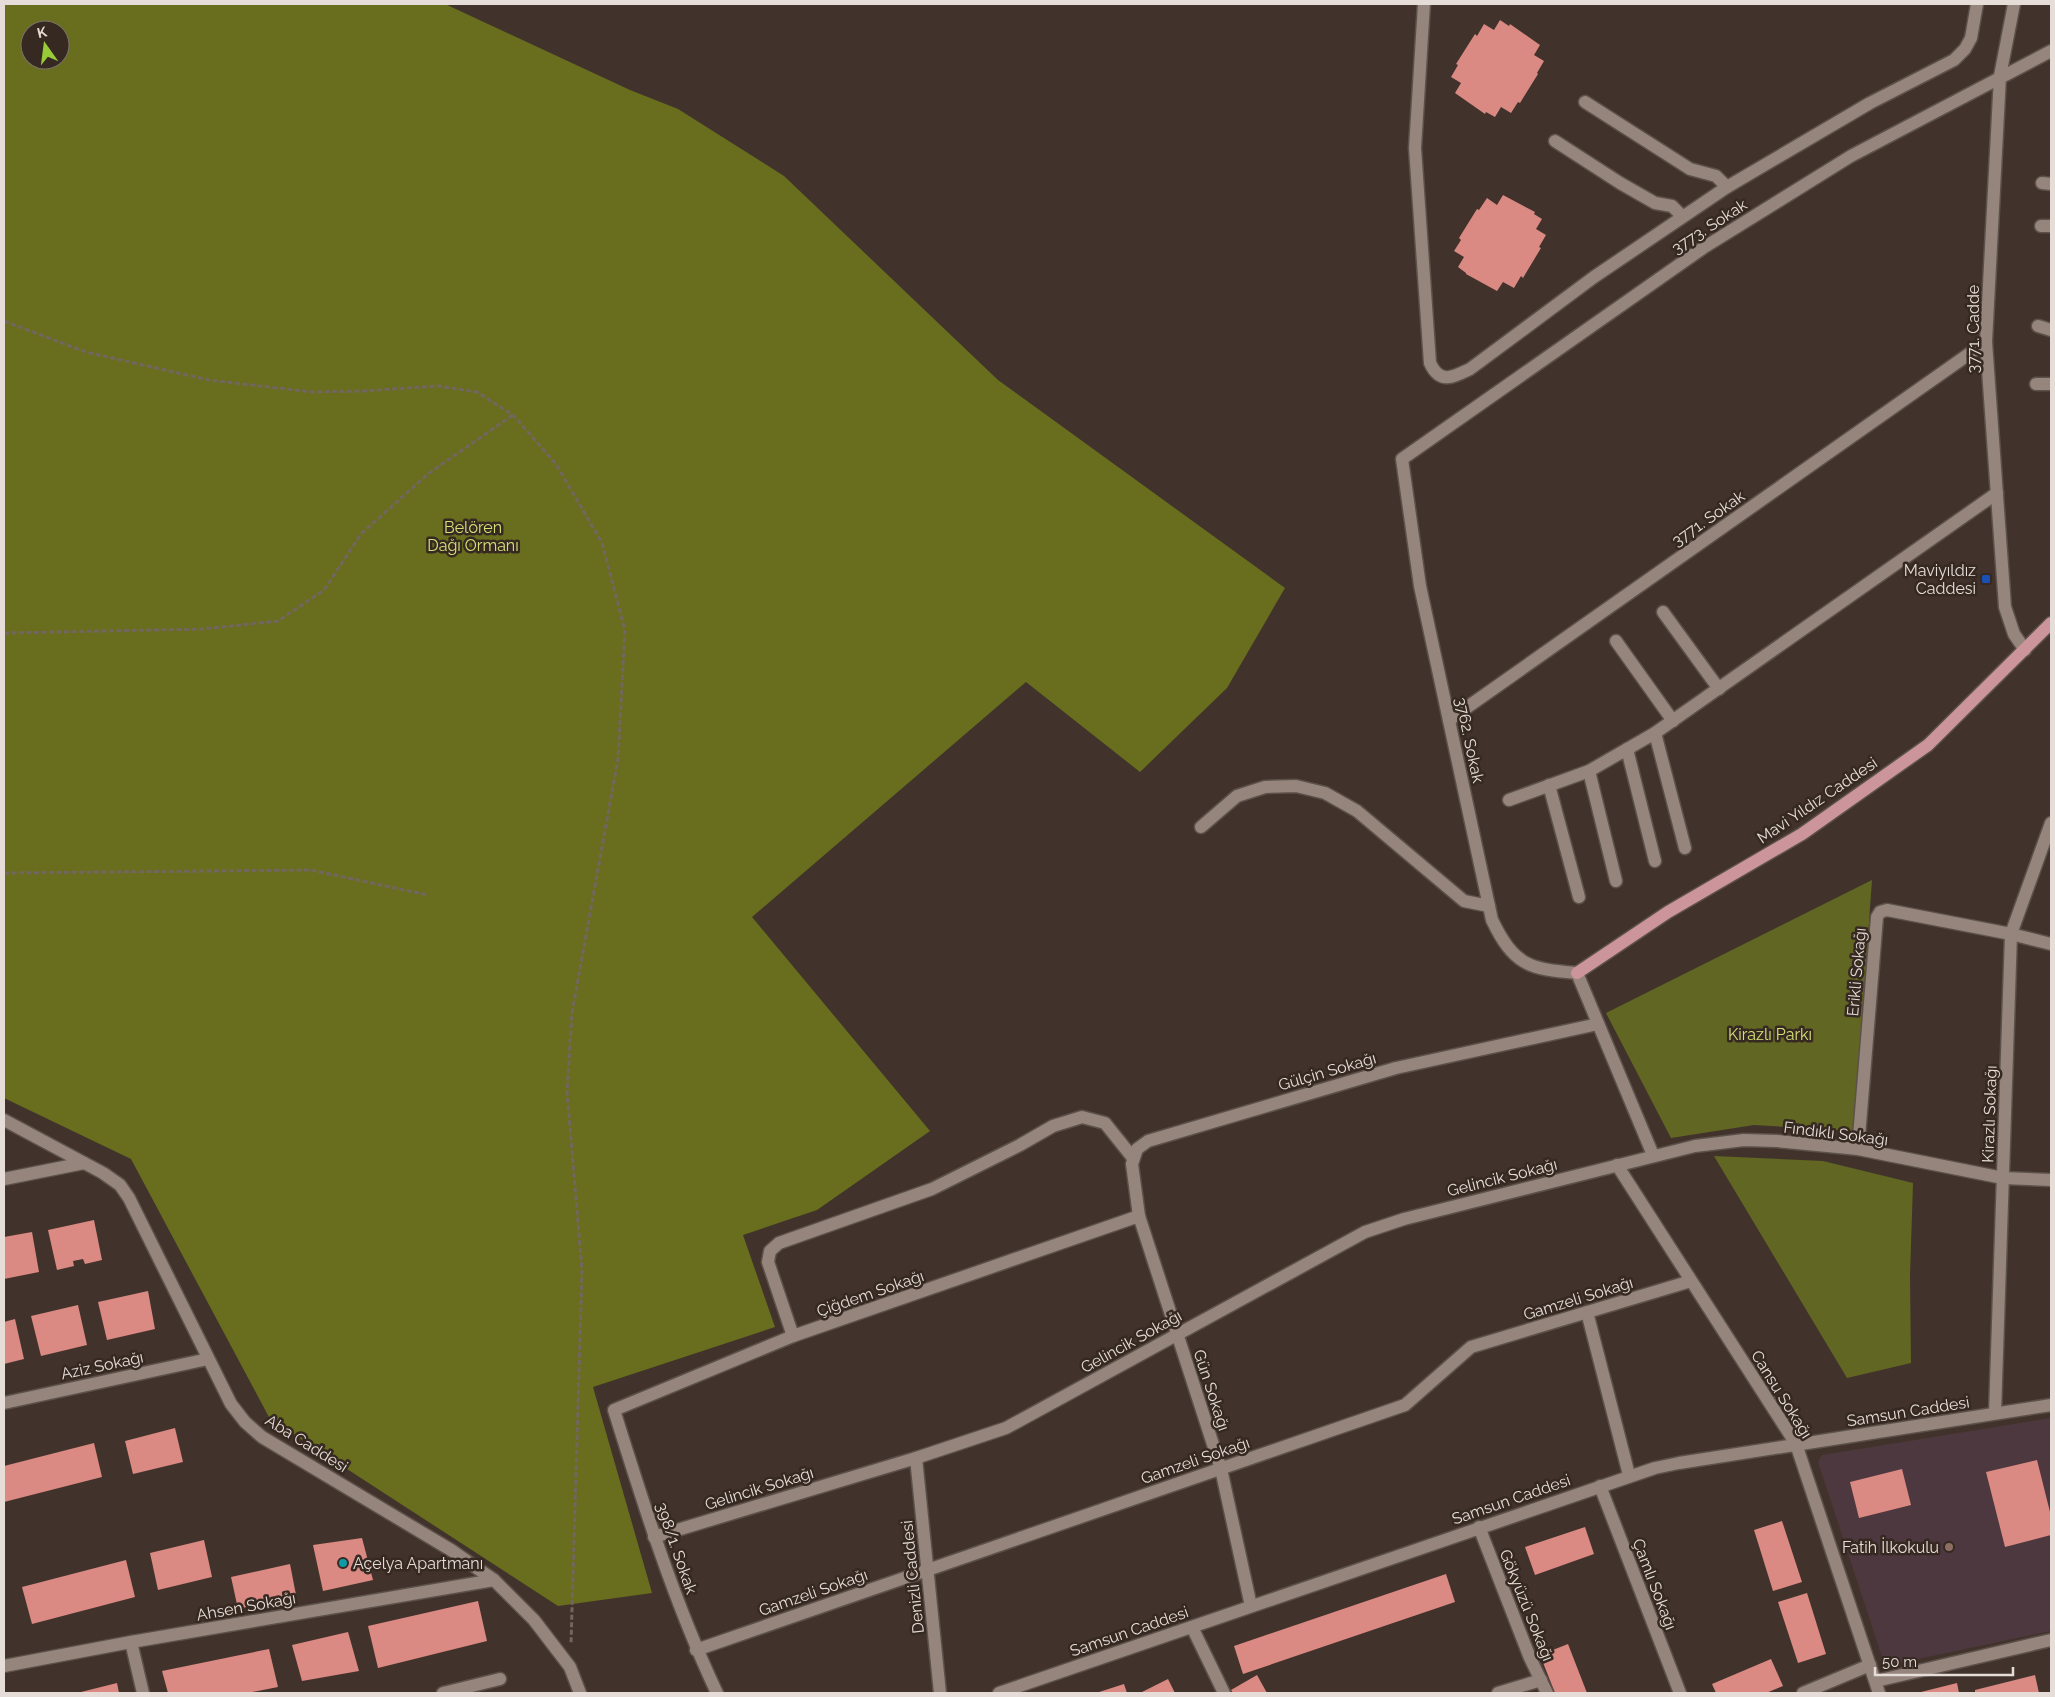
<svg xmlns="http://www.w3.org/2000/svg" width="2055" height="1697" font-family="Raleway,sans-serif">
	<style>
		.education { fill: #4c383e }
		.green { fill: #616723 }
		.forest { fill: #686e1e; fill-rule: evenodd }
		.building { fill: #db8983 }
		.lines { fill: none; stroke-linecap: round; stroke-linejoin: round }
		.minor-casing { stroke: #5c514a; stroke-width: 15 }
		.major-casing { stroke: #5c514a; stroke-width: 15 }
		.path { stroke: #73665f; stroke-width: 3; stroke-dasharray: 5 2.5; stroke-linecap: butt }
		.minor { stroke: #95857c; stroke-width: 12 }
		.major { stroke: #cc949b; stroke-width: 12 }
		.transit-dot { fill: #1a4fb4; stroke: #362921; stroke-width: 2 }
		.education-dot { fill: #8d6e63; stroke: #362921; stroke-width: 2 }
		.culture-dot { fill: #0f9aa8; stroke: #362921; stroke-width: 2 }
		.labels { text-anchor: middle; stroke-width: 5; stroke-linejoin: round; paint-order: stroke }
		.street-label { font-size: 16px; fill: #e6ddd8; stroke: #362921 }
		.park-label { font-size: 16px; fill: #d5e076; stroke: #362921 }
		.poi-label { font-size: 16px; fill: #e6ddd8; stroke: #362921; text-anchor: end }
	</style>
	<rect width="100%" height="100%" fill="#41332b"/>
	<path class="education" d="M2051,1418V1631L1885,1666L1818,1462L1822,1455Z"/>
	<g class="green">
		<path d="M1872,880L1854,1131L1754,1125L1671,1138L1606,1013Z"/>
		<path d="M1714,1156L1823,1161L1913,1183L1910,1276L1911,1363L1847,1378Z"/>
	</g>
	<path class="forest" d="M4,4H445L630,90L678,109L784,176L998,380L1285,588L1227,688L1140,772L1026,682L752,917L930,1131L817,1210L743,1235L775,1327L593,1387L652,1593L558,1606L270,1419L131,1159L4,1098ZM30,30H60V60H30Z"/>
	<g class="building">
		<path d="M1500,20L1509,26L1510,24L1540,45L1534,55L1544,61L1537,73L1538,74L1520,103L1518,102L1511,113L1501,107L1495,117L1486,112L1485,114L1455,93L1461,83L1451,77L1458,65L1456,64L1475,34L1477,36L1484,24L1494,30Z"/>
		<path d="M1503,195L1535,212L1534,214L1542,219L1536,229L1546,235L1539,247L1541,248L1523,278L1521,276L1514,288L1503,282L1497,291L1466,274V273L1458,267L1464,257L1454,251L1461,240L1459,238L1477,209L1479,210L1487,198L1497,205Z"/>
		<path d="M94,1220L102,1260L85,1264L83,1259L73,1261L74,1266L57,1270L48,1230Z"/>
		<path d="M32,1232L39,1272L4,1279V1237Z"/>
		<path d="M148,1291L155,1329L107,1340L98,1302Z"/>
		<path d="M78,1305L87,1345L41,1356L31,1316Z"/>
		<path d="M15,1319L24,1359L4,1364V1322Z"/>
		<path d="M175,1428L183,1462L133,1474L125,1441Z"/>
		<path d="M94,1443L102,1477L4,1502V1466Z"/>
		<path d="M2037,1460L2051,1516V1535L2005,1547L1986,1472Z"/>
		<path d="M1902,1469L1911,1505L1859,1518L1850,1482Z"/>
		<path d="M1782,1521L1802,1582L1773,1591L1754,1530Z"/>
		<path d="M1585,1527L1594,1554L1535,1575L1525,1547Z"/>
		<path d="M362,1538L373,1580L323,1591L313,1545Z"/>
		<path d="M204,1540L212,1577L158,1590L150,1553Z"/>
		<path d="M126,1560L135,1597L32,1624L22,1587Z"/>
		<path d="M290,1564L296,1595L238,1609L231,1577Z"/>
		<path d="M1446,1574L1455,1602L1243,1674L1234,1646Z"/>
		<path d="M1807,1593L1826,1654L1798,1663L1778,1602Z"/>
		<path d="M478,1601L487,1641L378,1668L368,1626Z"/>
		<path d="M348,1632L359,1671L302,1681L292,1645Z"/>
		<path d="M1568,1644L1587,1693H1555L1540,1655Z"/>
		<path d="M269,1649L278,1687L247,1693H168L162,1671Z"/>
		<path d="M1771,1659L1783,1686L1766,1693H1716L1712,1684Z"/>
		<path d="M1257,1675L1267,1693H1233L1231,1690Z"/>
		<path d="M2035,1675L2039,1693H1975V1690Z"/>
		<path d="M1168,1679L1175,1693H1140Z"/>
		<path d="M117,1683L119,1693H77Z"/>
		<path d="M1957,1683L1959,1693H1917Z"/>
		<path d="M1124,1684L1127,1693H1096Z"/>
	</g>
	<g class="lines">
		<g class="minor-casing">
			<g id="minor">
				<path d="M1424,4L1415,148L1430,363C1440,385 1453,377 1470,369L1594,277L1727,187L1870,103L1954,60L1965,49L1971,38L1977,4"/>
				<path d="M2014,4L2000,76L1986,342L2005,607L2014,634L2025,650"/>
				<path d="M1585,102L1690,169L1716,176L1727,187"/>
				<path d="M1555,141L1620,183L1655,203L1672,206L1682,216"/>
				<path d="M2042,183L2051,184"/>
				<path d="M2041,226H2051"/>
				<path d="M2038,326L2051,330"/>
				<path d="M2036,384H2051"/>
				<path d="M1663,612L1719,689"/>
				<path d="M1616,641L1673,721"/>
				<path d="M1449,720L1986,342"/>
				<path d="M1655,733L1685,848"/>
				<path d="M1627,749L1655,861"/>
				<path d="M1589,771L1616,881"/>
				<path d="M1549,785L1579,897"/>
				<path d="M1509,800L1589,771L1655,733L1997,493"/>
				<path d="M1201,827L1237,796L1265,787L1296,786L1325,793L1357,811L1464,901L1489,906"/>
				<path d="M4,1120L103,1173L120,1185L129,1198L231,1404L245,1422L262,1437L451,1550L494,1580L534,1620L570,1667L580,1693"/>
				<path d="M1858,1149L1877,917L1880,912L1887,910L2011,934L2051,944"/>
				<path d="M1653,1155L1577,973C1528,969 1514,965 1492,920L1420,586L1402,459L1703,248L1851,156L2051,51"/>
				<path d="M1617,1165L1796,1444L1879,1693"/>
				<path d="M4,1179L84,1163"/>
				<path d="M1587,1312L1629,1475"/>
				<path d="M793,1336L768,1262L770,1251L779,1243L932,1189L1020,1145L1053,1126L1082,1117L1105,1123L1133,1158"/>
				<path d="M4,1403L208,1359"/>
				<path d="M1995,1413L2011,934L2051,823"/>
				<path d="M916,1458L940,1693"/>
				<path d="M1600,1486L1680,1693"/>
				<path d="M1479,1527L1530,1658L1547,1693"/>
				<path d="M654,1537L916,1458L1006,1428L1365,1232L1404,1219L1695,1146L1744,1140L1777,1141L1858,1149L2003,1178L2051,1180"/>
				<path d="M1251,1606L1221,1469L1139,1216L1132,1164L1137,1149L1148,1141L1396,1068L1598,1024"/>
				<path d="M1192,1627L1224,1693"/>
				<path d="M131,1642L143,1693"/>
				<path d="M696,1650L1405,1405L1471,1347L1691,1281"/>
				<path d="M4,1666L131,1642L494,1580"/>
				<path d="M1876,1681L2051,1640"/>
				<path d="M443,1693L500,1679"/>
				<path d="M717,1693C674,1602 644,1506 614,1410L793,1336L1139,1216"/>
				<path d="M999,1693L1655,1468L1679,1463L2051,1405"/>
				<path d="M1498,1693L1541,1680"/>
				<path d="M1803,1693L1870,1665"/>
			</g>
		</g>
		<g class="major-casing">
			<path id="major" d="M1577,973L1668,912L1802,834L1928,745L2051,623"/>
		</g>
		<g class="path">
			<path d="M4,321L86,352L209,380L312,392L364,391L438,386L477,392L513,415L556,464L602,543L625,630L618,759L572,1013L567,1092L582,1270L571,1644"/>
			<path d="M4,633L203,629L278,621L324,590L361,534L428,474L513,415"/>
			<path d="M4,873L311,870L428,895"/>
		</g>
		<use href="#minor" class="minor"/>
		<use href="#major" class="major"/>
	</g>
	<rect class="transit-dot" x="1981" y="574" width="10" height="10" rx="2.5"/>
	<circle class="education-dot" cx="1949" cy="1547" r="5"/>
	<circle class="culture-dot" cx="343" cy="1563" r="5"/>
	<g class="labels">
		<g class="street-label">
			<text transform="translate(1709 226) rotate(-33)" y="6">3773. Sokak</text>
			<text transform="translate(1973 329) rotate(-90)" y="6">3771. Cadde</text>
			<text transform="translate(1708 518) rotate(-35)" y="6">3771. Sokak</text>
			<text transform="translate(1470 740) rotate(78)" y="6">3762. Sokak</text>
			<text transform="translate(1817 800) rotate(-34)" y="6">Mavi Yıldız Caddesi</text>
			<text transform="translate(1856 972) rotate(-85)" y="6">Erikli Sokağı</text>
			<text transform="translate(1327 1071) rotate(-16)" y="6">Gülçin Sokağı</text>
			<text transform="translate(1989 1114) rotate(-88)" y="6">Kirazlı Sokağı</text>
			<text transform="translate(1836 1133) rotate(7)" y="6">Fındıklı Sokağı</text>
			<text transform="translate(1502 1177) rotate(-14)" y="6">Gelincik Sokağı</text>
			<text transform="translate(870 1293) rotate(-19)" y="6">Çiğdem Sokağı</text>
			<text transform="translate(1578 1298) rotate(-17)" y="6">Gamzeli Sokağı</text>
			<text transform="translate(1131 1341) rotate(-29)" y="6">Gelincik Sokağı</text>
			<text transform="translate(102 1365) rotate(-12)" y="6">Aziz Sokağı</text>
			<text transform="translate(1212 1390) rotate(72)" y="6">Gün Sokağı</text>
			<text transform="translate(1782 1394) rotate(58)" y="6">Cansu Sokağı</text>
			<text transform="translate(1908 1411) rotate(-9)" y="6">Samsun Caddesi</text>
			<text transform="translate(307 1443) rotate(32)" y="6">Aba Caddesi</text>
			<text transform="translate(1195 1460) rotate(-19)" y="6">Gamzeli Sokağı</text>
			<text transform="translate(759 1488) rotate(-17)" y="6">Gelincik Sokağı</text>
			<text transform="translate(1511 1499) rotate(-19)" y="6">Samsun Caddesi</text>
			<text transform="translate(677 1548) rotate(71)" y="6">398/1. Sokak</text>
			<text transform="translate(912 1577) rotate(-96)" y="6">Denizli Caddesi</text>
			<text transform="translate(1655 1584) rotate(69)" y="6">Çamlı Sokağı</text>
			<text transform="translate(813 1592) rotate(-19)" y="6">Gamzeli Sokağı</text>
			<text transform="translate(1527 1605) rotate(68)" y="6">Gökyüzü Sokağı</text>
			<text transform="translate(246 1606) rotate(-10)" y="6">Ahsen Sokağı</text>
			<text transform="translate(1129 1631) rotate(-19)" y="6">Samsun Caddesi</text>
		</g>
		<g class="park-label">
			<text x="473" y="533">Belören<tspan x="473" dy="18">Dağı Ormanı</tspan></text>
			<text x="1770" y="1040">Kirazlı Parkı</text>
		</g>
		<g class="poi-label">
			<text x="1976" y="576">Maviyıldız<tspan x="1976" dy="18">Caddesi</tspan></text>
			<text x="1939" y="1553">Fatih İlkokulu</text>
			<text x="353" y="1569" text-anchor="start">Açelya Apartmanı</text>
		</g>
	</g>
	<rect width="2055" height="1697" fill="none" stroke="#e6ddd8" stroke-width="10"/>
	<g transform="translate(45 45) rotate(346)"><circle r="24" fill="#362921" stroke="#7c716a"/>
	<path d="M0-4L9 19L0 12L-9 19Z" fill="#98cb37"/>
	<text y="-8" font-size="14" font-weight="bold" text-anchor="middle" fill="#e6ddd8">K</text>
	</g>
	<path d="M1875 1667v8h138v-8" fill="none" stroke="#e6ddd8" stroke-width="2.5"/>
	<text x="1882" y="1667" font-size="15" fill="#e6ddd8" stroke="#362921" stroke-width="4" paint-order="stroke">50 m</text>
</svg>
